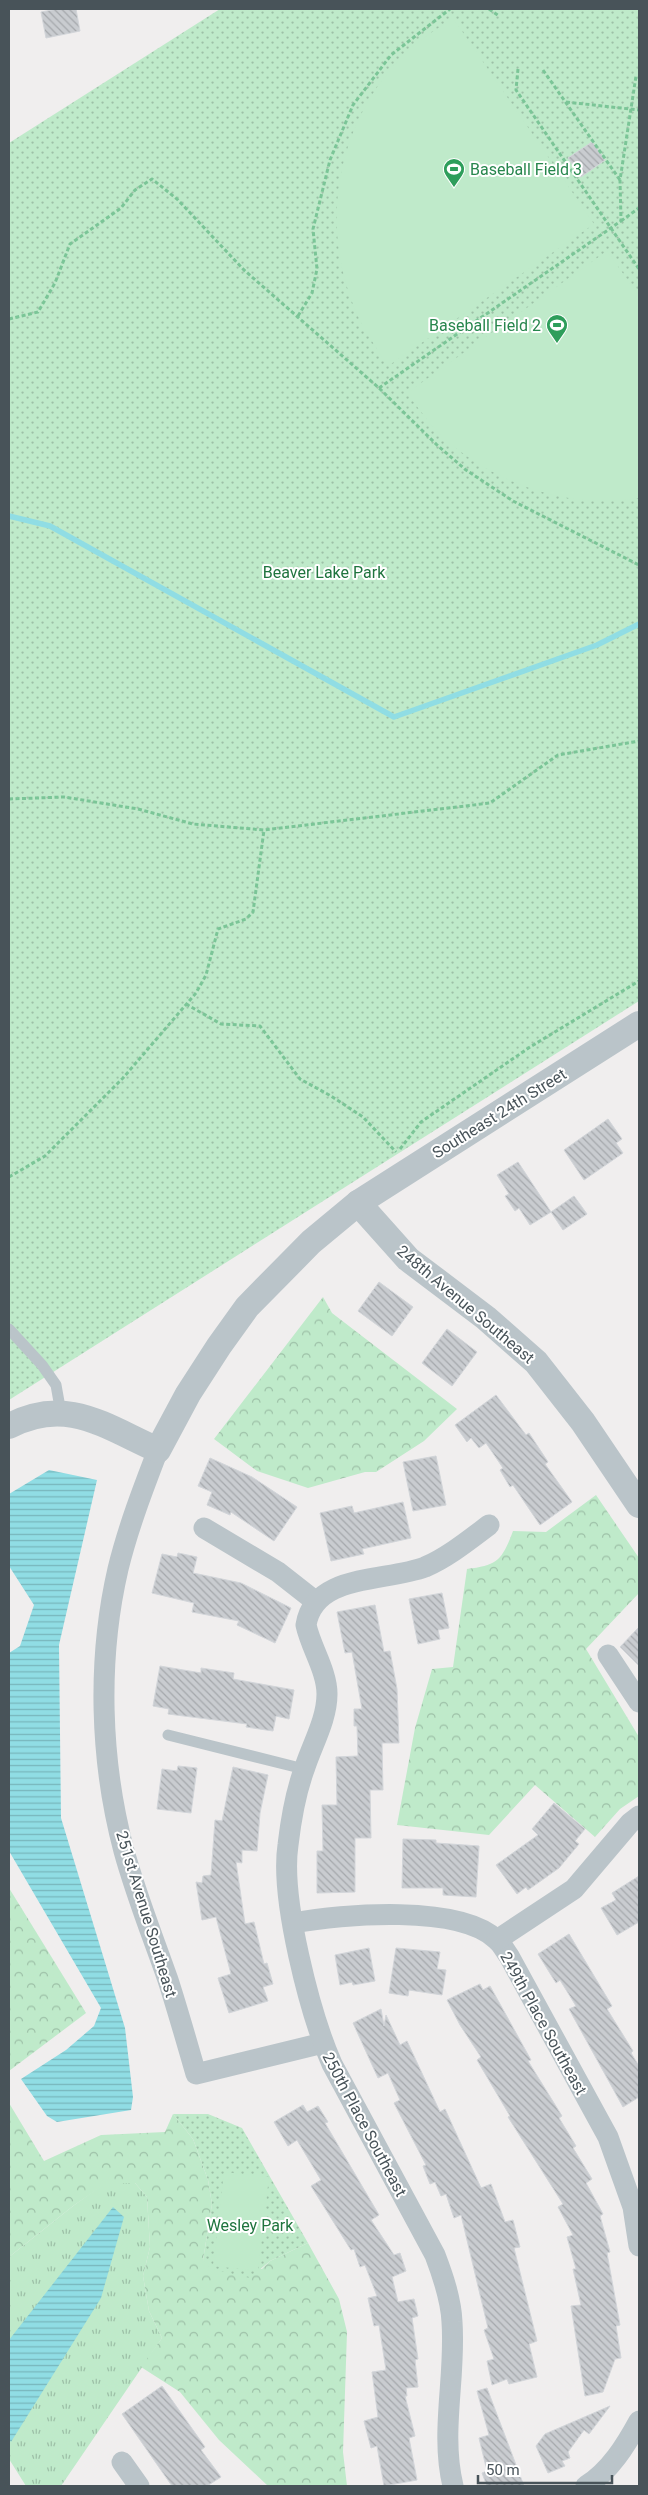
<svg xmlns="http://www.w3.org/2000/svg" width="648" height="2495" font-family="Roboto,sans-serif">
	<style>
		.grass { fill: url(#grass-tufts) }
		.forest { fill: url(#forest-crowns) }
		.park { fill: url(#park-dots) }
		.pitch { fill: #bfeaca }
		.water { fill: url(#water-rules) }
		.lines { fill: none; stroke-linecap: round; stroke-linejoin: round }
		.stream { stroke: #90dde4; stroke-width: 5.5 }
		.building { fill: url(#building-back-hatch); stroke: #d2d5d9 }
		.path { stroke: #7bc597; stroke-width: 3; stroke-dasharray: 4 2.5; stroke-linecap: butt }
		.service { stroke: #bac4c9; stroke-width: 11 }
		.minor { stroke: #bac4c9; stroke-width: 21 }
		.tertiary { stroke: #bac4c9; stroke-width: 26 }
		.labels { text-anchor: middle; stroke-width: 4; stroke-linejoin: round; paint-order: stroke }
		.leisure-label { font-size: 16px; fill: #27864d; stroke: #fff; text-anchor: start }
		.park-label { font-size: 16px; fill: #1f743e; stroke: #fff }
		.street-label { font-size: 16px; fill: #485359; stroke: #fff }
	</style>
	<defs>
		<pattern id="grass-tufts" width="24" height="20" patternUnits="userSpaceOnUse" patternTransform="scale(1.25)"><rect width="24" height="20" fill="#bfeaca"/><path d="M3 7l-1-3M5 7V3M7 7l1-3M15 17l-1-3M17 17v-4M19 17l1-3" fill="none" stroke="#9dc0a7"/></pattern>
		<pattern id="forest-crowns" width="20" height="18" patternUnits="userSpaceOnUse" patternTransform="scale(1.25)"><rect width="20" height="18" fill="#bfeaca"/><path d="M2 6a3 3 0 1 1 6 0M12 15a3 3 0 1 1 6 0" fill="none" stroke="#9dc0a7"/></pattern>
		<pattern id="park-dots" width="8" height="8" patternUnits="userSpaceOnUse" patternTransform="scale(1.25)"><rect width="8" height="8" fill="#bfeaca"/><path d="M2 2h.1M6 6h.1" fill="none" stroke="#9dc0a7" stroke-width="1.8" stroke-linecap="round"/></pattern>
		<pattern id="water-rules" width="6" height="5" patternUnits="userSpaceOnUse" patternTransform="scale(1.25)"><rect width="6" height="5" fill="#90dde4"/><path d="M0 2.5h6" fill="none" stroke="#78b6bc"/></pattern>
		<pattern id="building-back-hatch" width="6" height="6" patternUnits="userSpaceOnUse" patternTransform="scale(1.25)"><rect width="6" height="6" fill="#c9ccd0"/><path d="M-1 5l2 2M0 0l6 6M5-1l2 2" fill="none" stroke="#a5a8ac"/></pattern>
	</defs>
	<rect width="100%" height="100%" fill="#f0eeee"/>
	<path class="grass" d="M105,2183H135L147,2197L150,2247L143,2276L149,2311L162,2338L61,2486H26L9,2459V2257L73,2206Z"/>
	<g class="forest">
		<path d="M323,1297L332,1313L457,1409L424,1441L376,1472H365L308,1488L257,1471L214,1439Z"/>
		<path d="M596,1495L639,1558V1593L586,1649L639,1737V1796L620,1809L595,1837L535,1785L489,1835L397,1825L415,1728L432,1669L453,1667L467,1569C498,1565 502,1560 513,1531L546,1532Z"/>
		<path d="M9,1888L86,2013L9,2071Z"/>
		<path d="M9,2103L44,2161L101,2135L165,2132L173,2114L193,2139L208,2180L212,2204L203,2260L262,2269L270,2261L308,2243L339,2299L347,2332L343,2452L347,2486H268L219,2440L180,2392L141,2367L162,2338L149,2311L143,2276L150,2247L147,2197L135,2183L105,2184L73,2206L9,2257Z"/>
	</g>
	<g class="park">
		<path d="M220,9H639V1001L9,1400V143Z"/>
		<path d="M173,2114H208L242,2128L308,2243L270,2261L250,2278L211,2269L203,2260L212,2204L208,2180L193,2139Z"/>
	</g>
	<g class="pitch">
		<path d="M453,18L594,224L388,366C376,347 362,328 354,307C320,223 337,126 399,60C414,43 434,31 453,18Z"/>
		<path d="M607,251L639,296V498C571,510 498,485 446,440C431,426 419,409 407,393Z"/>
		<path d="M224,2172L269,2177L258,2271L213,2266Z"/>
	</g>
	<g class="water">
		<path d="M49,1470L97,1480L59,1645L61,1818L125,2028L133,2097L131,2110L57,2122L47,2116L21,2079L66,2050L94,2026L101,2008L9,1851V1653L20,1646L34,1605L9,1566V1494Z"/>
		<path d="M113,2207L124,2217L101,2298L11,2442L9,2439V2340Z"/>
	</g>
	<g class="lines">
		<path class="stream" d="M9,516L50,526L394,717L597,645L639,624"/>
	</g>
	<g class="building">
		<path d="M58,9H76L80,31L46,38L41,12Z"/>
		<path d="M592,142L605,160L581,177L568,158Z"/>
		<path d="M608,1119L622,1139L616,1143L623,1153L584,1180L564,1150Z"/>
		<path d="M518,1162L551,1212L530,1225L519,1208L515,1211L505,1196L509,1194L497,1175Z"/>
		<path d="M574,1196L587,1214L563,1230L551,1212Z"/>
		<path d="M379,1282L413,1307L392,1336L358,1311Z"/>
		<path d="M447,1329L477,1352L452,1386L422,1363Z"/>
		<path d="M496,1395L526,1435L529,1433L548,1462L545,1464L572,1502L540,1525L513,1485L510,1487L500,1470L503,1468L486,1443L479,1448L471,1438L467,1442L455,1425Z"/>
		<path d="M436,1456L446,1505L413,1511L403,1462Z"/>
		<path d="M210,1458L252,1477L297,1507L274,1541L231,1512L230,1515L207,1505L212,1492L198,1486Z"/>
		<path d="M403,1502L411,1538L362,1549L364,1554L331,1561L320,1513L352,1506L354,1513Z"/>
		<path d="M178,1553L197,1557L193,1573L241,1583L291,1608L275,1643L237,1625L239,1621L192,1612L194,1603L152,1593L162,1554L177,1557Z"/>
		<path d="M442,1593L449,1628L438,1630L440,1639L418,1644L409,1599Z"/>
		<path d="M375,1605L384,1652L390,1651L397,1689L399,1743H382L383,1790H370L371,1838H355V1892L317,1893V1851H323L322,1805H337L336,1757L358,1756L357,1726H354V1709H362L352,1652L345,1653L337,1612Z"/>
		<path d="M639,1627V1666L620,1647Z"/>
		<path d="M160,1666L201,1673V1668L234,1673L233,1679L294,1690L289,1719L276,1716L273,1731L246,1727L247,1724L168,1714L169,1709L153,1706Z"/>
		<path d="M178,1766L197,1768L191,1813L157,1809L162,1769L177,1771Z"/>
		<path d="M233,1767L268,1775L260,1813L257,1851L242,1850V1863L236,1862L245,1924L254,1922L264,1964L267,1963L273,1984L263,1987L268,2001L229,2013L218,1978L231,1974L216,1917L202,1920L196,1882L202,1883L203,1876L211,1875L215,1820L222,1821Z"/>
		<path d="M554,1803L585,1829L575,1841L579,1844L559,1868L528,1890L526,1887L517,1894L496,1865L538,1835L532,1829Z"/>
		<path d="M403,1839L436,1840V1843L479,1846L476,1897L443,1895V1888H402Z"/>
		<path d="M639,1876V1922L617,1935L601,1908L616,1900L612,1893Z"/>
		<path d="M569,1934L612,2006L607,2009L633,2051L631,2053L639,2066V2097L623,2107L569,2009L576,2006L560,1980L556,1983L538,1954Z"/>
		<path d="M369,1948L375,1981L353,1985L352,1982L340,1985L335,1955Z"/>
		<path d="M396,1948L440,1952L437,1969L446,1970L442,1995L409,1990L408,1996L389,1993Z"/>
		<path d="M480,1984L483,1990L490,1986L531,2060L528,2061L562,2116L559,2118L576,2146L573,2148L592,2179L586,2183L603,2214L600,2216L610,2252L607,2253L620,2325L616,2326L621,2358L615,2359L603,2392L585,2396L571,2306L581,2305L573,2269H576L567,2237L573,2235L558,2207L563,2204L508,2117L510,2116L477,2060L481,2057L460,2025L447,2000Z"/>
		<path d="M381,2009L384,2026L386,2015L400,2045L407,2041L440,2112L445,2109L481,2188L491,2184L505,2222L513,2220L520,2247L514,2248L537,2341L529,2344L537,2377L509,2384L507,2379L492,2385L487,2361L494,2359L484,2330L488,2328L461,2215L454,2218L446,2194L441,2196L435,2182L430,2184L423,2166L426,2165L394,2103L400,2100L388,2073L378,2078L353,2023Z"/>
		<path d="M303,2105L307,2112L318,2106L328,2122L325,2123L379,2215L371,2220L394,2255L400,2253L406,2271L392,2277L398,2302L414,2299L418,2316L412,2318L418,2359L415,2360L418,2387L406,2388L407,2396H405L415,2436L409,2438L417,2480L384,2486L377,2446L371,2448L364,2421L378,2417L372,2372L386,2370L379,2325L374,2326L368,2298L377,2296L365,2265L360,2267L354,2249L351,2250L311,2186L321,2180L297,2140L288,2146L274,2122Z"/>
		<path d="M162,2386L205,2447L201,2450L221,2477L207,2486H172L122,2414Z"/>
		<path d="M487,2388L524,2486H487L482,2473L487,2471L479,2438L489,2435L477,2391Z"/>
		<path d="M610,2406L589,2434L584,2430L568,2452L570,2458L562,2461L565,2466L548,2473L536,2446L545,2434Z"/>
	</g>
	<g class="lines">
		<g class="path">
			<path d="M489,9L499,16"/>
			<path d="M518,69L516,90L639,269"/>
			<path d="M543,70L620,180"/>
			<path d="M566,102L639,110"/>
			<path d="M621,221L639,208"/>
			<path d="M298,316L312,293L317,269L313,229L330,160L353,105L391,55L450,9"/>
			<path d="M9,319L38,312L55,283L70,244L121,208L135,190L152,179L177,199L244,270L379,388L437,445L466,470L513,501L639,565"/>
			<path d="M379,388L621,221L620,180L636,76"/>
			<path d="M9,799L64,797L138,809L193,824L264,830L490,803L558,755L639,741"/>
			<path d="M186,1004L221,1024L260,1026L300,1079L331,1096L363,1117L396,1152"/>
			<path d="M400,1149L421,1122L530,1047L639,981"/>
			<path d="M9,1177L45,1156L123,1078L196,993L206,975L218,929L246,919L253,912L264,830"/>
		</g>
		<g class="service">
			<path d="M9,1329L42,1365L56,1385L61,1413"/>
			<path d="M168,1735L304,1769"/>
		</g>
		<g class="minor">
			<path d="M158,1450C143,1489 128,1528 118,1569C97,1660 100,1761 124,1851C136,1895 153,1937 168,1980C178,2011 187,2043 196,2074L323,2043"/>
			<path d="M204,1528L278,1572L315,1601"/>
			<path d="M608,1655L639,1702"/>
			<path d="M294,1923C342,1914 460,1904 497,1940C502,1944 505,1951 509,1956L608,2137L633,2207L639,2246"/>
			<path d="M497,1940L574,1889L630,1823L639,1816"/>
			<path d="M122,2462L139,2486"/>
			<path d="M453,2486C440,2432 456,2377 452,2322C451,2299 443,2276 435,2255L332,2064C310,2014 280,1898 288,1845C291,1819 296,1791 305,1767C313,1743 327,1719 327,1694C327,1671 311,1648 306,1625C314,1573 386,1582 425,1567C448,1557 469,1540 489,1525"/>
			<path d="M586,2486C610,2471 626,2445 639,2421"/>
		</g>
		<g class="tertiary">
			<path d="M358,1203L408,1259L486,1318L536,1362L583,1422L639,1505"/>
			<path d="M9,1426C67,1396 104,1426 158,1450L188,1394L219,1346L247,1307L311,1242L358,1203L639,1024"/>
		</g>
	</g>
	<defs>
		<g id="stadium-pin" transform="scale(1.125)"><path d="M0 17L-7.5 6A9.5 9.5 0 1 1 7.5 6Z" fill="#2e9e5b" stroke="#fff"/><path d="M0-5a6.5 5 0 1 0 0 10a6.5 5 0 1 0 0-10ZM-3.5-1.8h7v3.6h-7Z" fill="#fff"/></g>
	</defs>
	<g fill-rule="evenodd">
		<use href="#stadium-pin" x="454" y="169"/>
		<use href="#stadium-pin" x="557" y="325"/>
	</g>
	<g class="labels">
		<g class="leisure-label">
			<text x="470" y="175">Baseball Field 3</text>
			<text x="541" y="331" text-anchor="end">Baseball Field 2</text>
		</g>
		<g class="park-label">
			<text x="324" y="578">Beaver Lake Park</text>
			<text x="250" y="2231">Wesley Park</text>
		</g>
		<g class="street-label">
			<text transform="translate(499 1113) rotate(-32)" y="6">Southeast 24th Street</text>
			<text transform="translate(466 1304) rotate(40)" y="6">248th Avenue Southeast</text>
			<text transform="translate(147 1914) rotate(73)" y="6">251st Avenue Southeast</text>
			<text transform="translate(544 2023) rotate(61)" y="6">249th Place Southeast</text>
			<text transform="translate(365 2124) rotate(62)" y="6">250th Place Southeast</text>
		</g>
	</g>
	<rect width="648" height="2495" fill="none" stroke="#485359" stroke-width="20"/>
	<path d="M478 2475v8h134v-8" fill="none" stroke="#485359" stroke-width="2.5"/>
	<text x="486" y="2475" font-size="15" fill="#485359" stroke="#ffffff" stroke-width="4" paint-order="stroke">50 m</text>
</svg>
